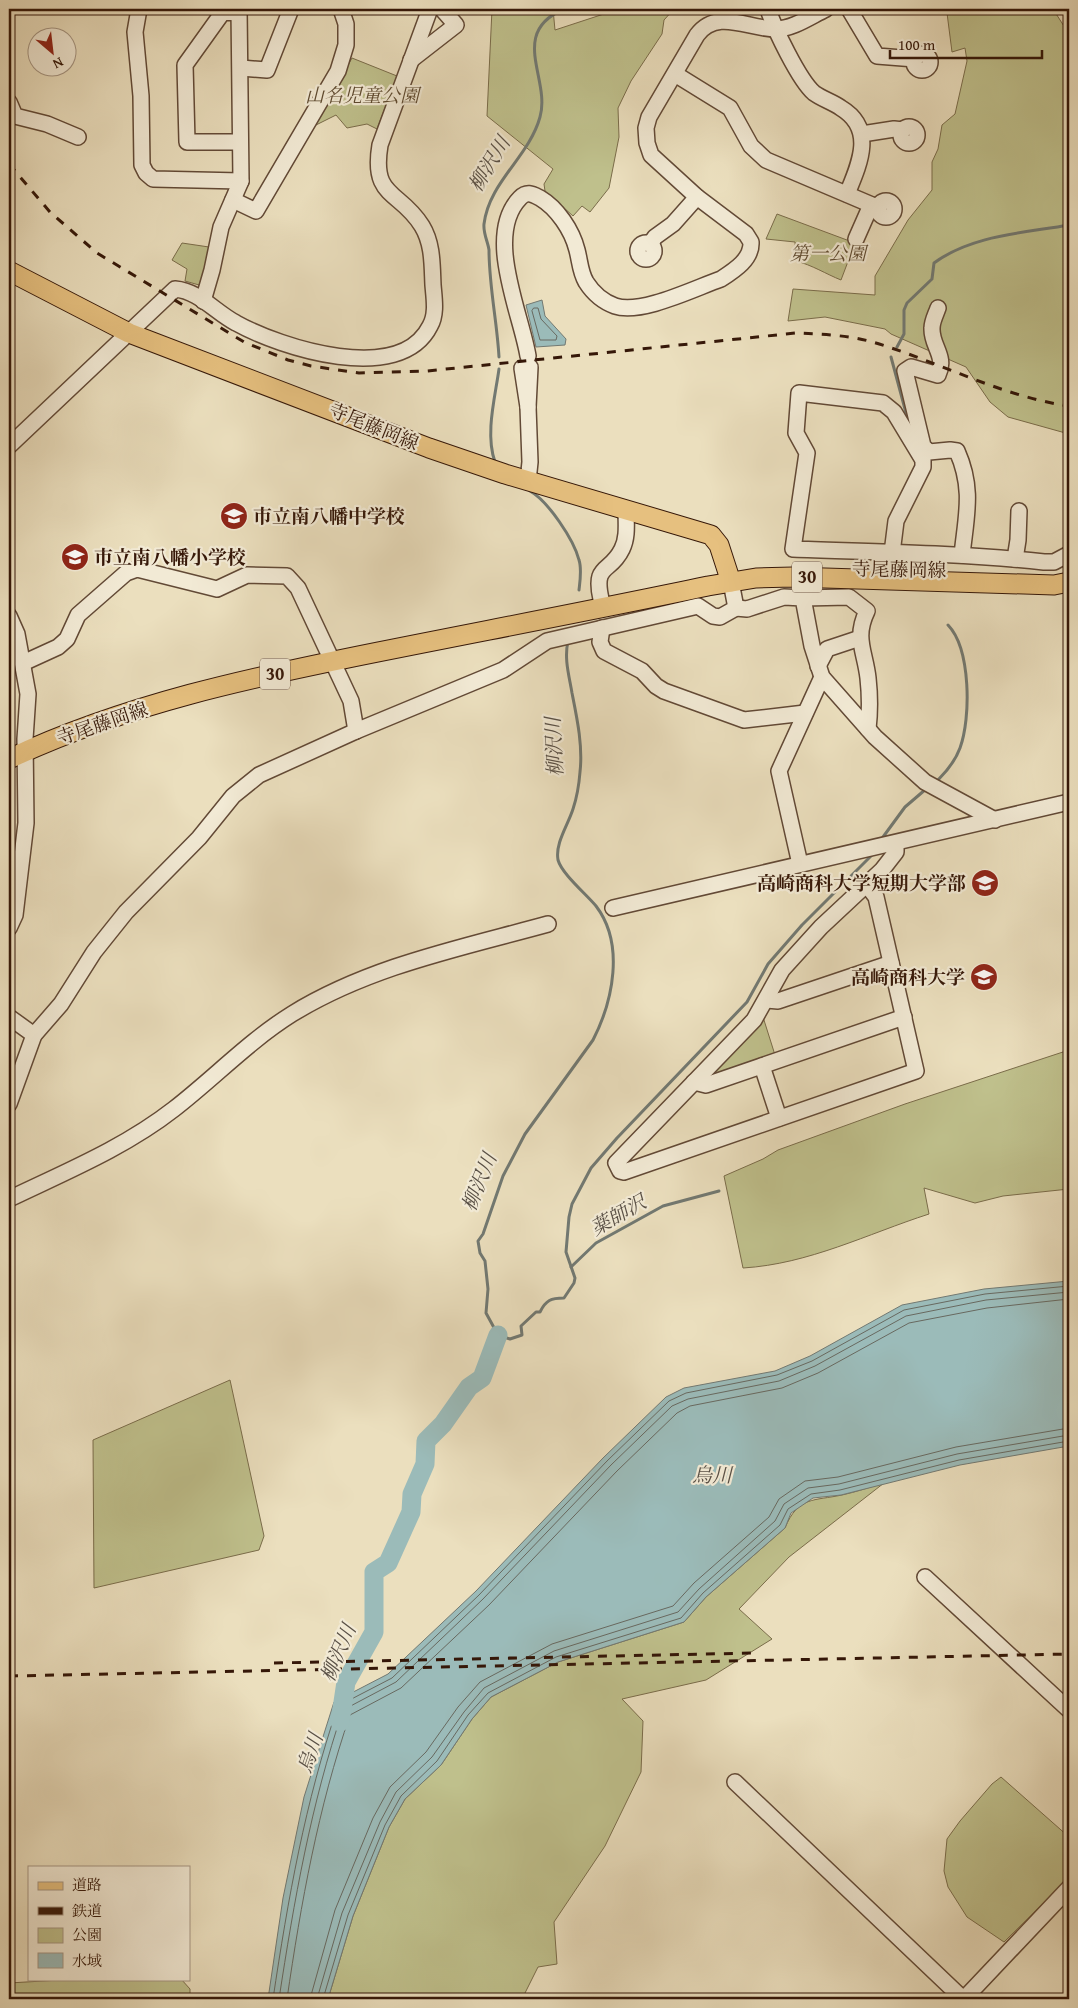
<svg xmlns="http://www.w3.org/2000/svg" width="1078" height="2008" font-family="'Gentium Book Plus','Noto Serif JP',serif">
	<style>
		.green { fill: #bfc08c; stroke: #7a6c4a }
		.water { fill: #9bbbb9; stroke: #727972 }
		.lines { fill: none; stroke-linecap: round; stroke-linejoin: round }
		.shore { stroke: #686960; stroke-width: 1 }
		.stream { stroke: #727972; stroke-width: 3 }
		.river { stroke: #9bbbb9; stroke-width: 19 }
		.minor-casing { stroke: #624936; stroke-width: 18 }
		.major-casing { stroke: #351708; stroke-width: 21 }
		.minor { stroke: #f2ead5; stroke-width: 15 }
		.major { stroke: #e6c07f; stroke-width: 19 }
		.rail { stroke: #351708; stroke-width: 3; stroke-dasharray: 9 9; stroke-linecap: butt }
		.labels { text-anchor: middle; stroke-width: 4.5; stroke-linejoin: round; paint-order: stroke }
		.shield { fill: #f2ead5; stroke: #6e5646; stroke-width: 1 }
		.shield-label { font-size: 18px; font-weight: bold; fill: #351708 }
		.park-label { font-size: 19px; font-style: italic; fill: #5e4a30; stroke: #f2ead5 }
		.street-label { font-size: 19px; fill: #351708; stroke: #f2ead5 }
		.poi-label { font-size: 19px; font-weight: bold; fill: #351708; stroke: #f2ead5; text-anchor: start }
		.water-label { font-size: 20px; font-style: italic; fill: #595046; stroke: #f2ead5 }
	</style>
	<rect width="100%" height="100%" fill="#ebdfbe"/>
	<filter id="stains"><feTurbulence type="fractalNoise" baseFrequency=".004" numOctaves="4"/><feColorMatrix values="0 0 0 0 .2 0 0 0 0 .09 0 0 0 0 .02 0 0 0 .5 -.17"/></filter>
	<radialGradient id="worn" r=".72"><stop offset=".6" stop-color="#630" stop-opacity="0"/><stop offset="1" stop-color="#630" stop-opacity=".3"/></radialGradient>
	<g class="green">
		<path d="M492,9H553L555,30L619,9H674L664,20L662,34L631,81L618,108L619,137L609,188L590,212L582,206L573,216L545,191L544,184L553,169L487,116Z"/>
		<path d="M964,9H1053L1069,34V434L1008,417L990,402L966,367L891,334L885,329L825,317L788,321L793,289L875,295V276L908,220L932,190V162L938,149L942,125L955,114L967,61L965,48L952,52L947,13Z"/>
		<path d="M352,58L397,76L377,129L367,124L347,128L336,115L314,126Z"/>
		<path d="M777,214L855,243L841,280C826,274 812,265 796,261L795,242L766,239Z"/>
		<path d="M182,243L209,247L206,275L199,285L185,281L187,269L172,260Z"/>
		<path d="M763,1017L775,1055L713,1076L711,1073Z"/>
		<path d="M1069,1050V1189L1003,1196L975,1203L924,1188L929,1214C867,1234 809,1264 743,1268L724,1176L763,1159L778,1150L905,1104Z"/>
		<path d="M230,1380L264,1536L259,1550L94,1588L93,1440Z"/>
		<path d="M884,1483L789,1557L739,1609L772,1639L706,1680L622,1699L643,1721L641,1772L605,1846L554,1922L557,1964L538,1967L522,1999H328L353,1916L389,1827L405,1799L441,1765L472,1719L491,1697L558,1662L684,1622L706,1597L785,1528C798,1496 814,1501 842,1495C856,1492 870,1487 884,1483Z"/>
		<path d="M1001,1777L1069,1837V1878L1004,1942L967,1917L948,1887L944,1871L947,1839L960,1821L992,1784Z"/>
		<path d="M77,1979H181L190,1989V1999H9V1983Z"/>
	</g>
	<g class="water">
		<path d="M542,300L545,316L566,339L565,345L536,347L526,305Z"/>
		<path d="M1069,1281V1446L960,1465L841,1495L813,1498L791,1513L785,1528L706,1597L684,1622L558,1662L491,1697L472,1719L441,1765L405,1799L389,1827L353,1916L328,1999H268L283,1898L304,1797L334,1702L388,1674L476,1591L603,1458L666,1397L684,1388L775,1371L810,1356L902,1305L984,1289Z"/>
	</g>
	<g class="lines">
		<g class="shore">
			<path d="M534,308H538L541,319L557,336L556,340H540L532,311Z"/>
			<path d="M273,1999C288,1899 305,1802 338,1706L392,1678L479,1595L607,1461L669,1401L686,1393L777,1375L812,1361L904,1310L985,1294L1069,1286"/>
			<path d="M279,1999C294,1901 311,1804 343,1710L396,1682L483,1599L611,1465L672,1406L688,1399L779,1381L815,1366L906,1316L986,1300L1069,1292"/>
			<path d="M287,1999C301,1903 318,1808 350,1715L401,1688L489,1605L617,1471L677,1413L690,1406L782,1388L818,1373L909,1323L987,1308L1069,1299"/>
			<path d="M310,1999L335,1910L373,1818L390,1787L426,1752L458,1707L480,1682L552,1644L673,1606L694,1583L769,1517L779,1499L805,1481L838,1477L956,1447L1069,1428"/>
			<path d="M317,1999L342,1913L380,1822L396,1792L432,1757L464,1712L484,1688L554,1651L678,1612L699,1589L775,1521L784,1504L808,1488L839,1484L957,1454L1069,1435"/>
			<path d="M323,1999L348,1915L385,1825L401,1796L437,1761L468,1715L488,1693L556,1657L681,1618L703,1593L780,1525L788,1509L811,1494L840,1490L959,1460L1069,1441"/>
		</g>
		<g class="stream">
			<path d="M897,347L904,334V310L907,303L932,279L934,263C972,235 1024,233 1069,225"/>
			<path d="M499,357C497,321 489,286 489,250C488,242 483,233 484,224C489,182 529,157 540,117C551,79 508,33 564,9"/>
			<path d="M891,357L909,424"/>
			<path d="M495,462C485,434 495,398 499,369"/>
			<path d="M530,491C548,501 574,540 579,560C582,569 580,581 579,590"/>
			<path d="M568,641C564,659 569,675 572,693C577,718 583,746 580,772C579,785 577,797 573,809C568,825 555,843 558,860C562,874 586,894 596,906C625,944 613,1001 593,1040L525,1134L503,1176L483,1234L478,1241L480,1253L485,1261L488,1289L486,1313L498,1335L510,1339L522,1335L521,1326L536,1312H540C546,1300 551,1298 564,1298L574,1283L575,1278L566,1252L569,1217L572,1204L591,1168L617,1138L747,1002L768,964L802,925L874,853"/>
			<path d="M938,780C946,772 956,759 960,748C971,718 971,649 948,625"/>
			<path d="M883,837L905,807L926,789"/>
			<path d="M571,1267L596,1243L663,1206L719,1191"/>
		</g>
		<path class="river" d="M340,1722L346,1682L374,1632V1572L388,1563L411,1512L412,1494L425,1464L426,1441L443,1424L469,1387L482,1378L498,1335"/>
		<g class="minor-casing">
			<g id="minor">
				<path d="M139,9L135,32L141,96L142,165L146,173L153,179L241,181"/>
				<path d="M768,9C774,28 799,80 814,93C822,99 833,102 841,108C876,129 859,165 847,194"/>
				<path d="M849,9L877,56L915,59"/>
				<path d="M239,13L223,12L185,65L187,142H240"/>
				<circle cx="922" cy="62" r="8"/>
				<path d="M411,60L456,25L442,9"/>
				<path d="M241,68L267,70L291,9"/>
				<path d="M675,74L730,108L751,146L766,160L879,208"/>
				<path d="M9,102L15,116L47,124L78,137"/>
				<circle cx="909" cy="135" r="8"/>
				<path d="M862,134L894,129L903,130"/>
				<path d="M233,200L256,211L338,71L346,45V24L341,9"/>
				<circle cx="886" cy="209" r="8"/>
				<path d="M856,239L871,205"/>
				<circle cx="646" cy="251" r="8"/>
				<path d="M650,244L655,237L673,224L697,197"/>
				<path d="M203,301L212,270L221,227L241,181L239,9"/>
				<path d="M938,308C936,314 932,321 932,328C931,346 947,356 938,375L911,367L905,371L923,446L929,452L950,450L957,451C974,489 966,516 962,555"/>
				<path d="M528,356C521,313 484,235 520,198C527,191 532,194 540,198C557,208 572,230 577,250C580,261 580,272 586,282C593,293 604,302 615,306C641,315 695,288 721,279C735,270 752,259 751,242L746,234L697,197L651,155L647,143L646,128L649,117L697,35C717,8 748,29 776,29C793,29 811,16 826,9"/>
				<path d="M522,368L528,407L530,367"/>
				<path d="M9,446L175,289C199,291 215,312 236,323C281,348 400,386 430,326C437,314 434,298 433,285C432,265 433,244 422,226C400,190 371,199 380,145L430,9"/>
				<path d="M528,481L530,462L528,407"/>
				<path d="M892,553L896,521L923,467V460L894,412L883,403L799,393L796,433L807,453L793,549C876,552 961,553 1044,562H1054L1069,554"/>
				<path d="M1015,559L1018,540L1019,511"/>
				<path d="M803,598L849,597L867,611C854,638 865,651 868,678C870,696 870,712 868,729"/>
				<path d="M601,599C593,563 610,574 622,549C628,537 626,523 626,510"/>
				<path d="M736,608L747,609L784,597L803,598L812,646L822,677L875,737L925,782L995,820"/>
				<path d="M9,616L17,634L28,694L25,739L26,823L15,915L9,928"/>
				<path d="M602,628L600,642L604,651L642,671L656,686L664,691L744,720L805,713"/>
				<path d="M23,663L58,647L67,639L78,615L126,573L137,569L217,589L247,575L287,576L298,588L351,701L356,731"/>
				<path d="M818,666L827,649L860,638"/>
				<path d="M800,864L779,771L822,677"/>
				<path d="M867,885L876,897L916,1071L624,1172L620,1171L616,1163L754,1020L782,970L821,927L882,870L896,852V844"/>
				<path d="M613,908L1069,802"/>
				<path d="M767,1000L778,1001L891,963"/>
				<path d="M9,1017L34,1035"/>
				<path d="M762,1066L779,1118"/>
				<path d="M694,1082L706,1085L904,1017"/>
				<path d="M9,1104L34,1035L61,1004L94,952L126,912L199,838L233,796L259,775L356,731L503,670L547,641L698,606L713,616L720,617L736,608L731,582"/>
				<path d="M9,1199C65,1172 124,1148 174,1109C214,1078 249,1041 292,1014C370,966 461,948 548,924"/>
				<path d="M925,1577L1069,1710"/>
				<path d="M735,1782L963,1999"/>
				<path d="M964,1999L1069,1888"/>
			</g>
		</g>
		<g class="major-casing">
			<g id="major">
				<path d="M9,271L129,333L429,448L505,474L711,535L719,545L731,582"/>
				<path d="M9,759C125,704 253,677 378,652C488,630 599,609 708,586L756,578L793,577L1054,585L1069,582"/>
			</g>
		</g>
		<use href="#minor" class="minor"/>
		<use href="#major" class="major"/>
		<g class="rail">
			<path d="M9,164L50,212L97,253L244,342L288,360L311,366L359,373L427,371L796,333C820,334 845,335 869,341C936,360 999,396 1069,406"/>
			<path d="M274,1663L754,1653"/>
			<path d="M9,1676L1069,1654"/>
		</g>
	</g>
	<defs>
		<g id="school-disc" transform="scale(1.4375)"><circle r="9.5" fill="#8f2418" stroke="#f2ead5"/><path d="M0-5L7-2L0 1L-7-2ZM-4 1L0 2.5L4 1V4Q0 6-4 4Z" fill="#fff"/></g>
		<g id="university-disc" transform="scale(1.4375)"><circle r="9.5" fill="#8f2418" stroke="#f2ead5"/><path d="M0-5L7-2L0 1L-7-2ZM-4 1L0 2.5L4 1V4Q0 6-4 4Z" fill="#fff"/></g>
	</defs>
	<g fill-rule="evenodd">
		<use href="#school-disc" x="234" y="516"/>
		<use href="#school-disc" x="75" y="557"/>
		<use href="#university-disc" x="985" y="883"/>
		<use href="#university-disc" x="984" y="977"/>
	</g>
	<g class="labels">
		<g class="shield">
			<rect x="792" y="561.5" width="30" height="31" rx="4"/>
			<rect x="260" y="658.5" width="30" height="31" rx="4"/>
		</g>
		<g class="shield-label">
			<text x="807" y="583">30</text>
			<text x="275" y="680">30</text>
		</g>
		<g class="park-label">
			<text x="362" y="102">山名児童公園</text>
			<text x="828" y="260">第一公園</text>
		</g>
		<g class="street-label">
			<text transform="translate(374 426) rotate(22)" y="7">寺尾藤岡線</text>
			<text transform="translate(899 569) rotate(1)" y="7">寺尾藤岡線</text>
			<text transform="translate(102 723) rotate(-19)" y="7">寺尾藤岡線</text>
		</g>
		<g class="poi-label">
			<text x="253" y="523">市立南八幡中学校</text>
			<text x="94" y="564">市立南八幡小学校</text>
			<text x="966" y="890" text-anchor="end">高崎商科大学短期大学部</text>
			<text x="965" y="984" text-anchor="end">高崎商科大学</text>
		</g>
		<g class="water-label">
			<text transform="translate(489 164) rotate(-59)" y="7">柳沢川</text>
			<text transform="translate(554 747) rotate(-93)" y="7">柳沢川</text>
			<text transform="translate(479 1182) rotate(-68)" y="7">柳沢川</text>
			<text transform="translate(618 1215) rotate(-30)" y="7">薬師沢</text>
			<text x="712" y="1482">烏川</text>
			<text transform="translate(338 1653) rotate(-67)" y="7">柳沢川</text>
			<text transform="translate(310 1753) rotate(-71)" y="7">烏川</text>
		</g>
	</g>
	<rect width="1078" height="2008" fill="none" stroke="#ebdfbe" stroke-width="30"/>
	<rect x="10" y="10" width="1058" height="1988" fill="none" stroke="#351708" stroke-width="2.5"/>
	<rect x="15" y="15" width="1048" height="1978" fill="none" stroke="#351708"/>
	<rect x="28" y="1866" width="162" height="115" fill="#f2ead5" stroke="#a69683"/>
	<rect x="38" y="1882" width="25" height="8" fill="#e6c07f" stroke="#a69683"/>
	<text x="72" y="1890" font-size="15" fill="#351708">道路</text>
	<rect x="38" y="1907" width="25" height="8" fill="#351708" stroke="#a69683"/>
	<text x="72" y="1916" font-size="15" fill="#351708">鉄道</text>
	<rect x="38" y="1928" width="25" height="15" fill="#bfc08c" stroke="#a69683"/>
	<text x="72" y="1940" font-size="15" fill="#351708">公園</text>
	<rect x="38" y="1953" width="25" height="15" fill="#9bbbb9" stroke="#a69683"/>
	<text x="72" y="1966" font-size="15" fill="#351708">水域</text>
	<g transform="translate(52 52) rotate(152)"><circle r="24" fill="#f2ead5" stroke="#a69683"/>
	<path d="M0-4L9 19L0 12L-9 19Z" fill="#8f2418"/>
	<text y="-8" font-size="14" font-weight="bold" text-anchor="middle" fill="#351708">N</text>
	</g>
	<path d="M890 50v8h152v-8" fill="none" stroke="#351708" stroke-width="2.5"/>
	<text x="898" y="50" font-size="15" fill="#351708" stroke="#f2ead5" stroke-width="4" paint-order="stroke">100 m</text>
	<rect width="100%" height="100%" filter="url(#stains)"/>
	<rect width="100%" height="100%" fill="url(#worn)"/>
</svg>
